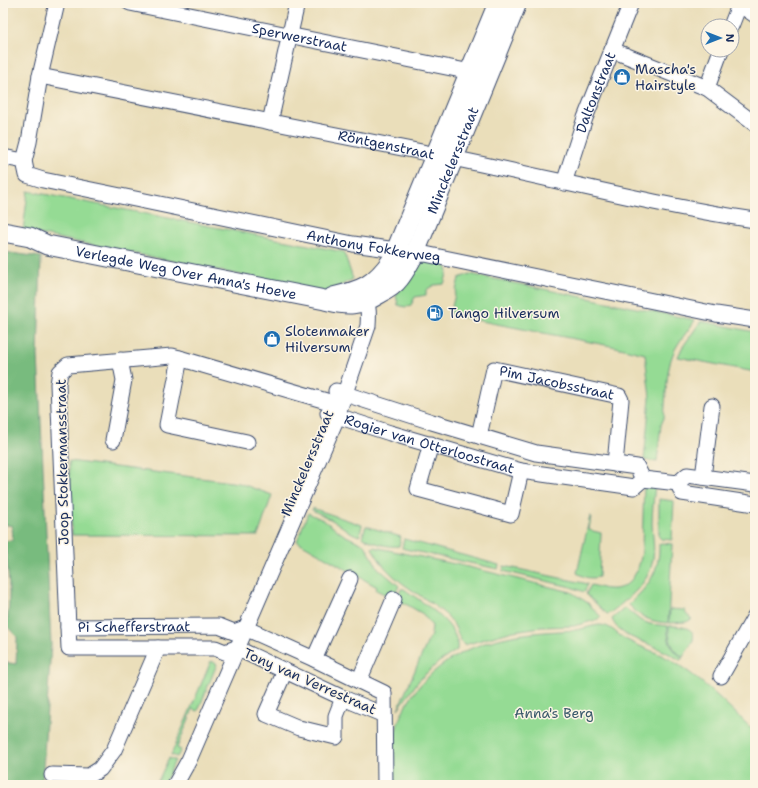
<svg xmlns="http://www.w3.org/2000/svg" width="758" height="788" font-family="'Shantell Sans',sans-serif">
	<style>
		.green { fill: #95db94; stroke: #588579 }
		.forest { fill: #78bb7e; stroke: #4a756e }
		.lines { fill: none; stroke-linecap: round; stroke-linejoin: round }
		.minor-casing { stroke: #3a496c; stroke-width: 17 }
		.major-casing { stroke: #3a496c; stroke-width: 21 }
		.minor { stroke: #fff; stroke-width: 15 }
		.major { stroke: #fff; stroke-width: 19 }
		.labels { text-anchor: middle; stroke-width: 3; stroke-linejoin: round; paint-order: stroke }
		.street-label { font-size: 14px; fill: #1b2f5e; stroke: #fcf5e5 }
		.poi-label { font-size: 14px; fill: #1b2f5e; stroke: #fcf5e5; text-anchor: start }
		.park-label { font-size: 14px; fill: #3a5a6c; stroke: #fcf5e5 }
	</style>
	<rect width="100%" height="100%" fill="#fcf5e5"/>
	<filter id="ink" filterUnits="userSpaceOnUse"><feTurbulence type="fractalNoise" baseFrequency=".025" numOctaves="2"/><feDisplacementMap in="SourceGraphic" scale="8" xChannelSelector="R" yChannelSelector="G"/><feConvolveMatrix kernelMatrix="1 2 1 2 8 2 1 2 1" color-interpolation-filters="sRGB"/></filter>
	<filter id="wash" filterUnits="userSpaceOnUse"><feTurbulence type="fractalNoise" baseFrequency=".012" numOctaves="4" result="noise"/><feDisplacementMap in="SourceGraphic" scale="16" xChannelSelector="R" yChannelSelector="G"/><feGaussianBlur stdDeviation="0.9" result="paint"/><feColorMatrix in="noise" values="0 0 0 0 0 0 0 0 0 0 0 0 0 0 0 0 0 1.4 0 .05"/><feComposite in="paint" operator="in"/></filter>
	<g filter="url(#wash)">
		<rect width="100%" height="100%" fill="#eadeba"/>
		<g class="green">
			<path d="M28,191L344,252L353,279C344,283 338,288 330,293L23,231Z"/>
			<path d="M431,260L445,265L448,271L444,284L434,285L426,290V295L415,297L411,305L405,307L398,305L396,295L422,262Z"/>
			<path d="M470,274L695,320C688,332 678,341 673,354C666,370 666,399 664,418L661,425L657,462L644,460L650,398L645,354L616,347L450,315L459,278Z"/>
			<path d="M701,321L755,332V372L678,357L682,348Z"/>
			<path d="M69,461L239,483L272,495L258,536L72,535Z"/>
			<path d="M644,483L655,484C654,497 652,511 652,524C653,540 656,555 650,570C643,588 625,601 610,613L607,614L586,594L591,585C597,586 603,589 609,589C632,591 640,568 642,550Z"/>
			<path d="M659,499L674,501L672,540L661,539L659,537Z"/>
			<path d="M312,508L362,525L360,535L359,536C350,533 344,528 337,523C329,518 320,514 312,510Z"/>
			<path d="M308,513L323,520L344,535L365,545L378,568L399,586L393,598L376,590L377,587L297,541Z"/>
			<path d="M590,516H591L589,530L601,533L599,577C590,579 585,578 577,573Z"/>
			<path d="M366,526L401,537L399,546C387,548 372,542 362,537Z"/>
			<path d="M404,539L499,565L498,569L405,549L402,548Z"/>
			<path d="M661,543L672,544L668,623C652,622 641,618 630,606L629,604C649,586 660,571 659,544Z"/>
			<path d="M374,547L464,566L571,592L588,603L601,617L596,620L574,626L541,627L513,631L464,645C456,635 458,625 445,614C425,596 396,584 380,561C377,557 375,552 372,548Z"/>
			<path d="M504,566L588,584L584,592L571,587L503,571Z"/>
			<path d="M401,589H404C421,602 461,624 457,650L439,662L420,679L398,709L427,643L431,635L432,626L423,614L397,599Z"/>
			<path d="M625,608L640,620L650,624L668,626C667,640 671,650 683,658L680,660C672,655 664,651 655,647C641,640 618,636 612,619Z"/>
			<path d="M670,609L685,610L686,614L692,619L686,622L669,623Z"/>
			<path d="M599,625C611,625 615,633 625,639C639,647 655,651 669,659C700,677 725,703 751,728L755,729V785H394C391,761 392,733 403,711C422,672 462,647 503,638C527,632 551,632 575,630C583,629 591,626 599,625Z"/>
			<path d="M669,626C677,626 697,626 693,640C691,646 686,652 683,657C672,650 668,639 669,626Z"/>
			<path d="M211,661L217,664L198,711L193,709L177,748L181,750L177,757L171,755Z"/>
			<path d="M169,758L175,760L169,774L163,785H156Z"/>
		</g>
		<path class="forest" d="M3,252L41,257L38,355L51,645L42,785H3V662L16,664L17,640V637L6,625C12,603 8,564 4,541L13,540L12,526L3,524Z"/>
	</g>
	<g filter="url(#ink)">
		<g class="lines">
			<g class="minor-casing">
				<g id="minor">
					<path id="s1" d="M130,3L461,70L468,73"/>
					<path d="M739,4L755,15"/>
					<path d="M731,26L740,3"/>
					<path d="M612,50L707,88L755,124"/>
					<path id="s2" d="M40,76C171,102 302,127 432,154C540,175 646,204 755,220"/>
					<path d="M707,88L721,50"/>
					<path d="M270,122L297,3"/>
					<path id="s3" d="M3,157L24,161L27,175L43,180L353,244L389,249L414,255L425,254L459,261L716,314L755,320"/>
					<path d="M24,161L29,142L40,76L57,3"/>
					<path id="s4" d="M564,183L585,118L631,3"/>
					<path d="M180,358L167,425L247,442"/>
					<path d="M336,391L432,422L536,453L637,467L643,479"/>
					<path id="s5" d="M328,413L390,433L521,471L634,487L643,479"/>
					<path id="s6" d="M479,436L494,369L619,396L621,400L615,464"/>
					<path d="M113,440L124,380L120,360"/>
					<path d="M431,444L418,489L511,514L521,471"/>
					<path d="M703,477L712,406"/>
					<path d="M643,479L678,483L687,475L755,484"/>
					<path d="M678,483L682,493L755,504"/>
					<path d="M68,627L58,384L60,372L68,365L172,356L340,405"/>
					<path d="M314,659L350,579"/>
					<path d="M285,671L266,714L299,728L336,737V716L343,698"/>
					<path d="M721,676L755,616"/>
					<path d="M359,681L394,599"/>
					<path id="s7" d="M384,715L343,698L236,648L225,652L215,648H69L68,627L219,626L234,632L245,628L314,659L384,693L385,785"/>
					<path d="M52,775L89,776L100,769L114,750L158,648"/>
					<path d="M175,785L189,760L335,422L368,326C369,311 369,304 361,291"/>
				</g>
			</g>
			<g class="major-casing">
				<g id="major">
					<path id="s8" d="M3,232L30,237L47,245L325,300C347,306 360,306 379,294C387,290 394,286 399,279C405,272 409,263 414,255L517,3"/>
					<path d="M333,297C362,290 374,286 392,260L498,3"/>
				</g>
			</g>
			<use href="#minor" class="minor"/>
			<use href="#major" class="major"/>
		</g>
	</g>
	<defs>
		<g id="shop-disc" transform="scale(0.9)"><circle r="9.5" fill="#1f6fb2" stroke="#fcf5e5"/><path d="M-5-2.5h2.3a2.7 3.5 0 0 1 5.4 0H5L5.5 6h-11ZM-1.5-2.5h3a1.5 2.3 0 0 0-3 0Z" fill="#fff"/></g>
		<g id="fuel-disc" transform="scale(0.9)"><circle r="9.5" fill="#1f6fb2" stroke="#fcf5e5"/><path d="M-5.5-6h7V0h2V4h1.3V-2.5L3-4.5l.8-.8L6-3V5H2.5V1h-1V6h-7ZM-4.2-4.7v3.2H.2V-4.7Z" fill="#fff"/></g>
	</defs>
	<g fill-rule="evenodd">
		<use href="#shop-disc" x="622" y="77"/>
		<use href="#fuel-disc" x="435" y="313"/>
		<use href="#shop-disc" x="272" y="339"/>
	</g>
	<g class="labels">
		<g class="street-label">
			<text dy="5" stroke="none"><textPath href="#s1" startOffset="173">Sperwerstraat</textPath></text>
			<text dy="5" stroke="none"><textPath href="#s4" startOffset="96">Daltonstraat</textPath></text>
			<text dy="5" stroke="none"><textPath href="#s2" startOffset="353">Röntgenstraat</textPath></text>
			<text dy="5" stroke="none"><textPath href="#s8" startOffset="542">Minckelersstraat</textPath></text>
			<text dy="5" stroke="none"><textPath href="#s3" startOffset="390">Anthony Fokkerweg</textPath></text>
			<text dy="5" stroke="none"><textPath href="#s8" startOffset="188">Verlegde Weg Over Anna's Hoeve</textPath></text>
			<text dy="5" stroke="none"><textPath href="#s6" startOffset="133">Pim Jacobsstraat</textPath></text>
			<text dy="5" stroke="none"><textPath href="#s5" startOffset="106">Rogier van Otterloostraat</textPath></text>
			<text transform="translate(62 462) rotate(-91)" y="5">Joop Stokkermansstraat</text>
			<text transform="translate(307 463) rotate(-67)" y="5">Minckelersstraat</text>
			<text dy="5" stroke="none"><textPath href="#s7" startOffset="418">Pi Schefferstraat</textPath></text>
			<text transform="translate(310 681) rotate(24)" y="5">Tony van Verrestraat</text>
		</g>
		<g class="poi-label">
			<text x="635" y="74">Mascha's<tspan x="635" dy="16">Hairstyle</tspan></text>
			<text x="448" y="318">Tango Hilversum</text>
			<text x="285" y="336">Slotenmaker<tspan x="285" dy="16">Hilversum</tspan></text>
		</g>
		<g class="park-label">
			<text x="554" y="718">Anna's Berg</text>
		</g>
	</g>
	<rect width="758" height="788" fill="none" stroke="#fcf5e5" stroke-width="16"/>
	<g transform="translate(720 38) rotate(90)"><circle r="19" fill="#fcf5e5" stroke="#a2a6af"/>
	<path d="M0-3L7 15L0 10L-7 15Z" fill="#1f6fb2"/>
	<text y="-6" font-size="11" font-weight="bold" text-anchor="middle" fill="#1b2f5e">N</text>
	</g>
</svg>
